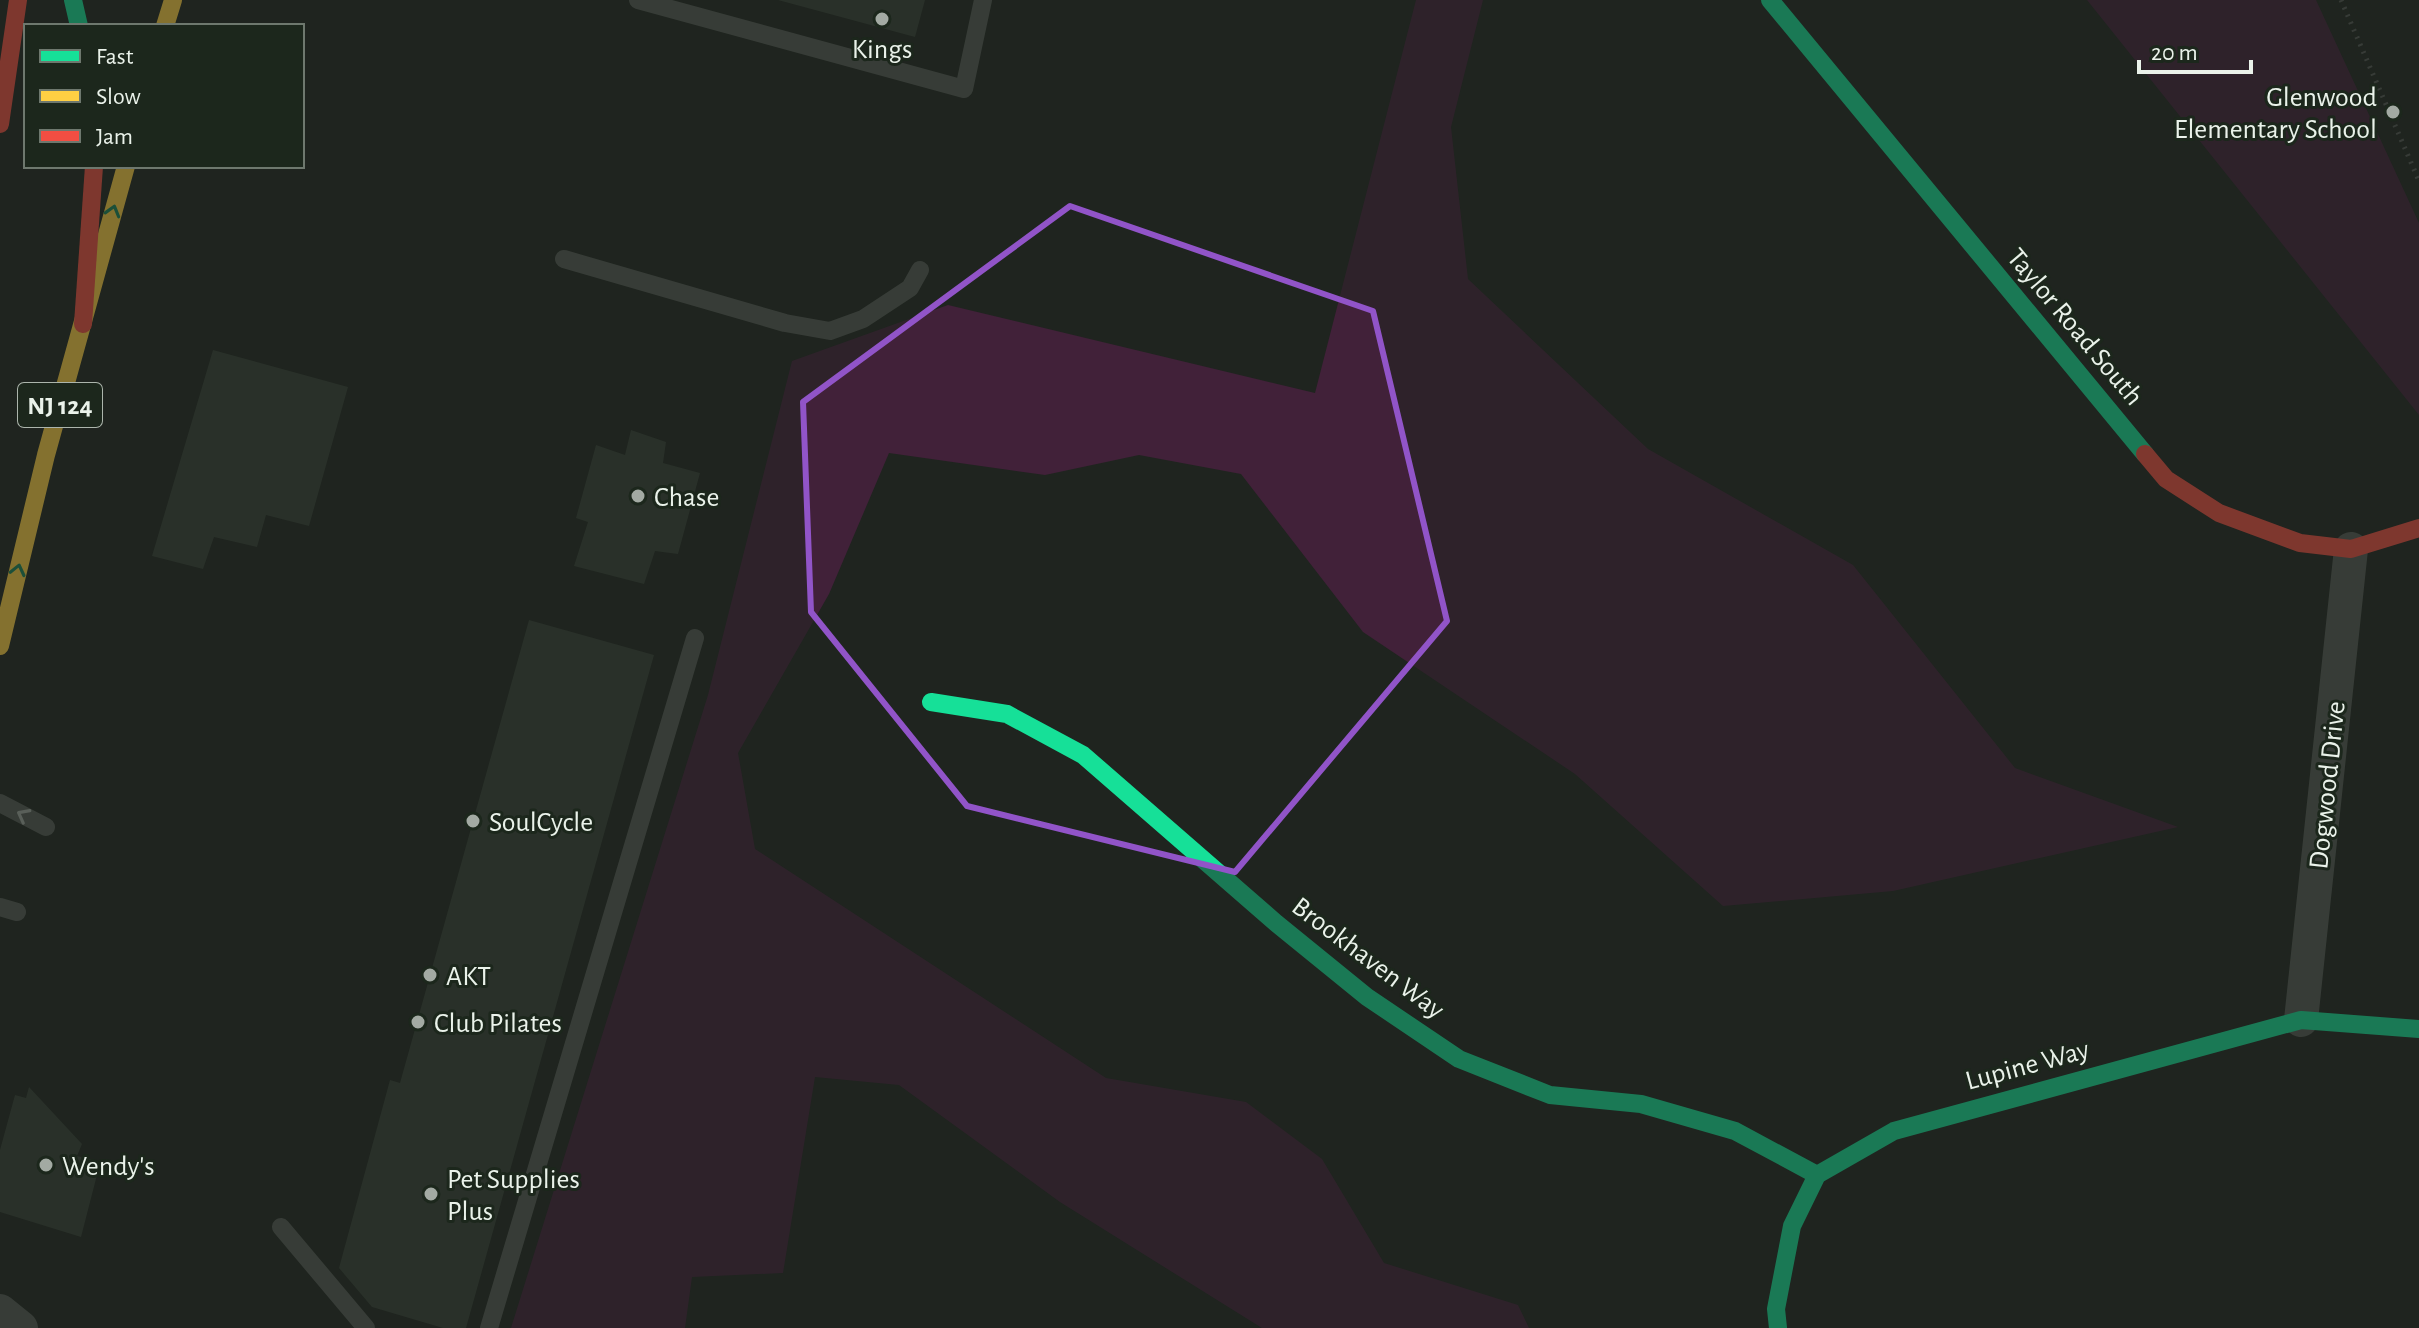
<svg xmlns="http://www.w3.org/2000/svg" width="2419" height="1328" font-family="'Alegreya Sans',sans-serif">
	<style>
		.green { fill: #412139 }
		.building { fill: #363f36 }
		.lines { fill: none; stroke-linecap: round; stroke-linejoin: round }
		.path { stroke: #555855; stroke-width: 5; stroke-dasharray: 2 6; stroke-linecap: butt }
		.lane { stroke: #555a55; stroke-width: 18 }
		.street { stroke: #555a55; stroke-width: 34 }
		.fast { stroke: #16e098; stroke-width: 18 }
		.slow { stroke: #ffcf43; stroke-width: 18 }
		.jam { stroke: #f24e42; stroke-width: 18 }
		.oneway { stroke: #19845a }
		.oneway2 { stroke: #a0a6a0 }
		.marked { fill: none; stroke: #9154c8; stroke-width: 6; stroke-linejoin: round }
		.poi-dot { fill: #a3aaa3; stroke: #1c271c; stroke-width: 3 }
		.labels { text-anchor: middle; stroke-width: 6; stroke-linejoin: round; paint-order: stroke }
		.shield { fill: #1c271c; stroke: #acb5ac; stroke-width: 2 }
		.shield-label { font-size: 26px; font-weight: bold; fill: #eaf2ea }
		.poi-label { font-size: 28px; fill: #eaf2ea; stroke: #1c271c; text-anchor: start }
		.street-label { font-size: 28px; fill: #eaf2ea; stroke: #1c271c }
	</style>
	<rect width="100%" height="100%" fill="#1f241f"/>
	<g class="green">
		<path d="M1416,0H1483L1451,127L1468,279L1648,449L1853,565L2015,768L2178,827L1893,891L1723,906L1575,774L1363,632L1241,474L1139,455L1045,475L889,453L829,594L738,753L755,849L1106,1078L1246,1102L1322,1159L1384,1263L1518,1305L1529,1328H1262L1060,1202L899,1085L815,1077L783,1273L692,1277L685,1328H511L708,695L792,361L948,305L1315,393Z"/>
		<path d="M2087,0H2316L2419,223V415Z"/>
	</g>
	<g class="building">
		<path d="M778,0H925L915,37Z"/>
		<path d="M213,350L348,387L309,526L266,515L257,547L214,537L203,569L152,556Z"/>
		<path d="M631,430L666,442L663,463L700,473L678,554L655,551L644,584L574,566L588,522L576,518L596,445L625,455Z"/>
		<path d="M529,620L654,655L466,1328H443L372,1307L339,1268L390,1080L400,1083Z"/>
		<path d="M29,1087L82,1144L77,1156L93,1160L90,1170L98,1171L81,1237L0,1212V1150L15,1095L26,1098Z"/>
	</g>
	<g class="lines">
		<path class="path" d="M2341,0L2419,181"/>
		<g class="lane">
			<path d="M638,0L964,89L983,0"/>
			<path d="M564,259L785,323L830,331L863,319L910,288L920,270"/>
			<path d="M0,803L46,827"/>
			<path d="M0,907L17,912"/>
			<path d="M281,1227L366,1328"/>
			<path d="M489,1328L695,638"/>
		</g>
		<g class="street">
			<path d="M2301,1020L2351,549"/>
			<path d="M0,1311L21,1328"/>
		</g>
		<g class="fast">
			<path d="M73,0L79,26"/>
			<path d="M1770,0L2145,454"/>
			<path d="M931,702L1007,714L1083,755L1276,923L1367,997L1459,1059L1550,1095L1641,1104L1735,1131L1817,1175"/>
			<path d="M1778,1328L1776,1309L1792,1226L1817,1175L1894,1131L2301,1020L2419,1029"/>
		</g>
		<g class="slow">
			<path d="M165,26L173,0"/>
			<path d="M0,646L46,455L126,166"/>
		</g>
		<g class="jam">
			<path d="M0,124L18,0"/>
			<path d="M83,324L94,166"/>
			<path d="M2145,454L2166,479L2219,513L2300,543L2351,549L2419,528"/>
		</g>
	</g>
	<defs><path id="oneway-chevron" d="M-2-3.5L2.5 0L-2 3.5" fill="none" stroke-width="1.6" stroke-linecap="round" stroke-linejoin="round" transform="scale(2)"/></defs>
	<g class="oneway">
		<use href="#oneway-chevron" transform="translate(113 211) rotate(-74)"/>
		<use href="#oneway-chevron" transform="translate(18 570) rotate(-77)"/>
	</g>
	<use class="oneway2" href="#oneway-chevron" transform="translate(23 815) rotate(-152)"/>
	<path d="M0 0H2419V1328H0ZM1070,206L1373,311L1447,621L1235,872L967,806L811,612L803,402Z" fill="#1f241f" fill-opacity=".55" fill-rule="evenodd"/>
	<path class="marked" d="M1070,206L1373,311L1447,621L1235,872L967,806L811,612L803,402Z"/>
	<g class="poi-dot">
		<circle cx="882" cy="19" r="8"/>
		<circle cx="2393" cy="112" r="8"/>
		<circle cx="638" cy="496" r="8"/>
		<circle cx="473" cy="821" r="8"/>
		<circle cx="430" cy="975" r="8"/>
		<circle cx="418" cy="1022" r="8"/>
		<circle cx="46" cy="1165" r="8"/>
		<circle cx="431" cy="1194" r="8"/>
	</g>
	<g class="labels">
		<rect class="shield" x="18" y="383" width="84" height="44" rx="6"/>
		<g class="shield-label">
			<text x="60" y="414">NJ 124</text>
		</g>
		<g class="poi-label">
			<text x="882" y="58" text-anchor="middle">Kings</text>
			<text x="2377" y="106" text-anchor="end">Glenwood<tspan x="2377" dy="32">Elementary School</tspan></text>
			<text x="654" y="506">Chase</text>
			<text x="489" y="831">SoulCycle</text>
			<text x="446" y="985">AKT</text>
			<text x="434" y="1032">Club Pilates</text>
			<text x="62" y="1175">Wendy's</text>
			<text x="447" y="1188">Pet Supplies<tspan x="447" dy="32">Plus</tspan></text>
		</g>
		<g class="street-label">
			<text transform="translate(2076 326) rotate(50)" y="10">Taylor Road South</text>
			<text transform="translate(2326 785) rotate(-84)" y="10">Dogwood Drive</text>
			<text transform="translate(1369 957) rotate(37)" y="10">Brookhaven Way</text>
			<text transform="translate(2027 1064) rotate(-15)" y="10">Lupine Way</text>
		</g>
	</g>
	<rect x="24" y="24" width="280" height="144" fill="#1c271c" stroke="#6e786e" stroke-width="2"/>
	<rect x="40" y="50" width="40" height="12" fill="#16e098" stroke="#6e786e" stroke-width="2"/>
	<text x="96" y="64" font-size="24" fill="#eaf2ea">Fast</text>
	<rect x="40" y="90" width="40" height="12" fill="#ffcf43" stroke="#6e786e" stroke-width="2"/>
	<text x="96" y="104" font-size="24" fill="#eaf2ea">Slow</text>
	<rect x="40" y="130" width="40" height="12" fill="#f24e42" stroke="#6e786e" stroke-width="2"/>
	<text x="96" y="144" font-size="24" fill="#eaf2ea">Jam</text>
	<path d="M2139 60v12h112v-12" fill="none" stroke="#eaf2ea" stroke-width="4"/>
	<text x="2151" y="60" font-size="24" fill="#eaf2ea" stroke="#1c271c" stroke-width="6" paint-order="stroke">20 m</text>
</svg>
